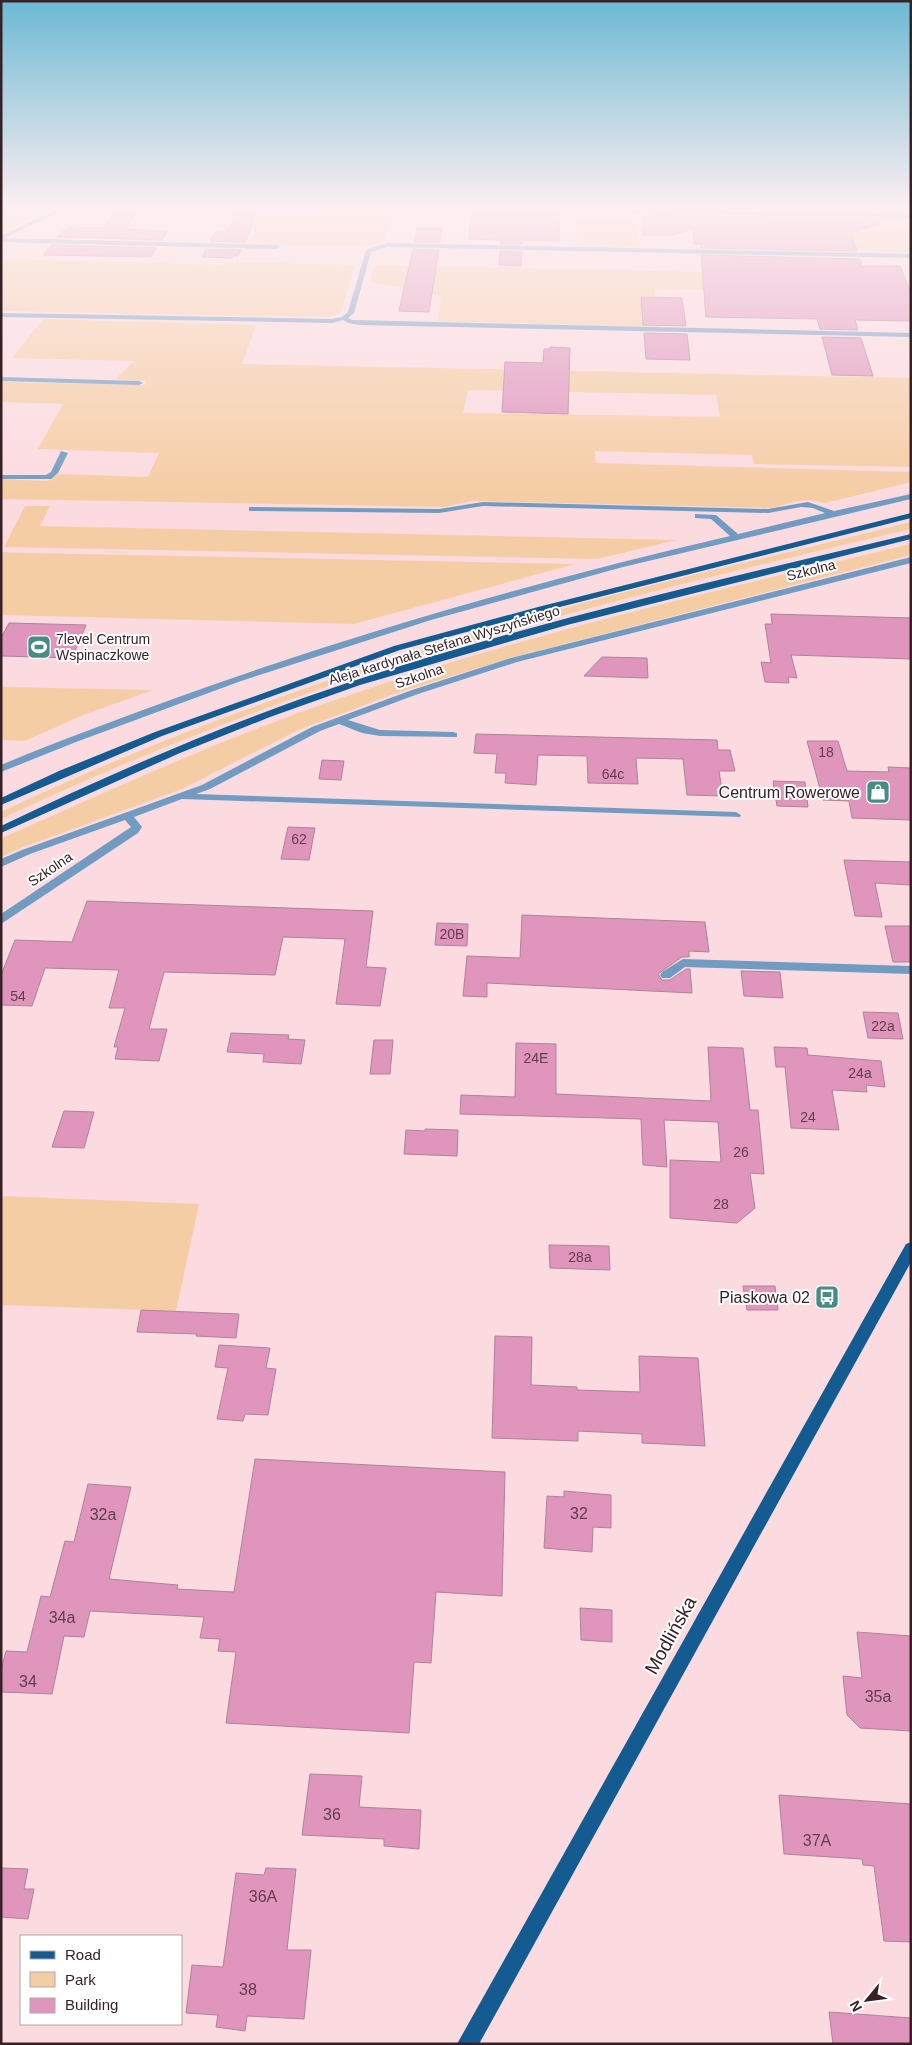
<svg xmlns="http://www.w3.org/2000/svg" width="912" height="2045" font-family="Helvetica,sans-serif">
	<style>
		.green { fill: #f5cda5; fill-rule: evenodd }
		.building { fill: #df95bc; stroke: #ae8398 }
		.lines { fill: none; stroke-linecap: round; stroke-linejoin: round }
		.minor { fill: #729bc2; fill-rule: evenodd }
		.major { fill: #145b91; fill-rule: evenodd }
		.labels { text-anchor: middle; stroke-width: 4; stroke-linejoin: round; paint-order: stroke }
		.far-street-label { font-size: 14px; fill: #362226; stroke: #fff }
		.far-poi-label { font-size: 14px; fill: #362226; stroke: #fff; text-anchor: start }
		.number-label { font-size: 14px; fill: #603f4c }
		.poi-label { font-size: 16px; fill: #362226; stroke: #fff; text-anchor: end }
		.near-number-label { font-size: 16px; fill: #603f4c }
		.near-street-label { font-size: 19px; fill: #362226; stroke: #fff }
	</style>
	<rect width="100%" height="100%" fill="#fbdbe0"/>
	<g class="green">
		<path d="M327,207H511L510,220L392,218L384,242L366,246L244,245L254,230L258,215L321,217Z"/>
		<path d="M551,207H681L682,211L551,209Z"/>
		<path d="M1,211L40,214L1,232Z"/>
		<path d="M577,221L638,222L639,246L576,245Z"/>
		<path d="M779,225L911,227V252L786,249Z"/>
		<path d="M1,259L223,265L224,262L355,265L341,312L330,317L1,311Z"/>
		<path d="M374,265L700,272L792,279L716,289L655,290L659,327L438,321L441,296L370,282Z"/>
		<path d="M43,319L256,325L242,364L911,378V467L754,464L752,455L595,451L596,463L911,472V482L825,503C801,497 795,502 772,508L471,501L444,507L1,499V479L48,481L58,474L148,477L159,453L38,449L63,404L1,402V382L145,385L146,381L115,379L134,361L12,358ZM468,390L716,395L720,417L463,413Z"/>
		<path d="M25,506H50L40,526L677,540L597,559L4,547Z"/>
		<path d="M911,522V529C733,571 555,613 381,669C252,710 124,761 1,819V812C177,729 360,665 547,613C667,579 790,553 911,522Z"/>
		<path d="M911,544V555L513,657L394,694L298,730L182,789L18,849L1,857V839L9,835C96,797 183,756 272,723C479,645 696,595 911,544Z"/>
		<path d="M1,552L26,553L575,564L354,624L1,615Z"/>
		<path d="M1,687L153,690L83,715L25,741L1,740Z"/>
		<path d="M1,1196L199,1204L176,1311L1,1305Z"/>
	</g>
	<g class="building">
		<path d="M117,207L141,208L125,229L168,231L162,240L57,237L68,227L103,228Z"/>
		<path d="M471,207H534L533,213L560,214L559,241L523,240L522,244H501V240L469,239Z"/>
		<path d="M642,207H873L875,212L642,208Z"/>
		<path d="M238,209H259L245,242L210,241L215,232H227Z"/>
		<path d="M643,215L878,219L880,224L851,233L857,251L701,248V244H694L693,229L673,235H643Z"/>
		<path d="M417,228H442L440,242H414Z"/>
		<path d="M51,245L157,248L151,257L43,255Z"/>
		<path d="M206,249L241,250L238,256H233L232,258L202,257Z"/>
		<path d="M413,249L439,250L429,312L399,311Z"/>
		<path d="M500,251L522,252L521,266L499,265Z"/>
		<path d="M701,255L860,259L862,266H900L911,293V321L855,320L858,330L820,329L817,319L706,317Z"/>
		<path d="M641,297L682,298L686,326L643,325Z"/>
		<path d="M644,333L687,334L690,360L646,359Z"/>
		<path d="M822,337L861,338L873,376L832,375Z"/>
		<path d="M550,347L570,348L568,414L502,412L505,362L543,363L544,349H550Z"/>
		<path d="M771,614L911,618V659L791,655L797,678L788,677L789,683L765,682L761,662L771,663L765,624H772Z"/>
		<path d="M9,623L86,625L72,658L1,656V638Z"/>
		<path d="M602,657L647,658L648,678L584,676Z"/>
		<path d="M476,734L717,740L718,750H730L735,771H719L723,796L687,795L683,759L636,758L638,784L588,783L587,756L538,755L536,785L505,783L506,773H495L497,754L474,753Z"/>
		<path d="M807,741H838L847,771L889,772L888,767L911,768V820L852,818L849,801L823,800Z"/>
		<path d="M322,760L344,761L341,780L319,779Z"/>
		<path d="M773,781L805,782L808,807L777,806Z"/>
		<path d="M288,827L315,828L309,860L281,859Z"/>
		<path d="M844,860L911,862V885L875,883L882,917L855,916Z"/>
		<path d="M87,901L373,911L366,967L386,968L380,1006L336,1004L345,939L283,937L275,975L164,972L149,1029H167L159,1061L115,1059L118,1047H114L125,1008H109L119,970L45,968L32,1006L1,1005V975L15,940L72,942Z"/>
		<path d="M522,915L705,922L709,952L689,951V957H682L658,974L662,980H670L686,969H690L692,993L487,983V997L463,996L467,956L520,958Z"/>
		<path d="M437,923L468,924L467,946L435,945Z"/>
		<path d="M885,926H911V962H893Z"/>
		<path d="M741,971L780,972L783,998L744,996Z"/>
		<path d="M863,1012L898,1013L903,1039L868,1038Z"/>
		<path d="M231,1033L289,1035L288,1039L305,1040L301,1064L263,1062L264,1054L227,1052Z"/>
		<path d="M374,1040H393L390,1074H370Z"/>
		<path d="M516,1043L556,1044V1094L711,1101L708,1047L743,1048L750,1110H758L764,1174L750,1173L755,1208L737,1223L670,1218V1160L721,1162L718,1122L664,1120L667,1167L643,1165L641,1119L460,1114L461,1095L515,1097Z"/>
		<path d="M774,1047L807,1048L808,1055L881,1061L885,1087L866,1085L867,1092L832,1090L839,1130L791,1128L785,1067H776Z"/>
		<path d="M64,1111L94,1112L84,1148L52,1147Z"/>
		<path d="M425,1129L458,1130L457,1156L404,1154L406,1130L425,1131Z"/>
		<path d="M549,1245L609,1246L610,1270L550,1268Z"/>
		<path d="M743,1286H775L778,1310H747Z"/>
		<path d="M141,1310L239,1314L236,1338L196,1336L197,1334L137,1332Z"/>
		<path d="M495,1336L532,1337L531,1385L577,1387V1390L640,1392L639,1356L698,1358L705,1446L642,1443V1434L578,1431V1441L492,1438Z"/>
		<path d="M219,1345L270,1348L266,1368L276,1369L268,1415L245,1414L243,1421L217,1419L228,1368L215,1367Z"/>
		<path d="M255,1459L505,1472L502,1596L436,1592L431,1663L414,1662L409,1733L226,1723L236,1652L218,1651L220,1639L200,1638L204,1617L90,1611L84,1637L64,1636L52,1694L1,1692V1670L6,1651L27,1652L41,1596L50,1597L65,1541L74,1542L88,1484L131,1487L109,1579L178,1585L177,1589L234,1592Z"/>
		<path d="M564,1491L611,1495V1528L593,1527L592,1552L544,1548L547,1496L564,1497Z"/>
		<path d="M580,1608L612,1610V1642L581,1640Z"/>
		<path d="M857,1632L911,1636V1731L860,1728L847,1715L843,1676L862,1678Z"/>
		<path d="M310,1774L362,1776L359,1807L421,1810L419,1849L384,1846V1839L302,1835Z"/>
		<path d="M779,1795L911,1804V1942L884,1941L874,1866L863,1865L862,1859L784,1854Z"/>
		<path d="M1,1868L28,1869L24,1889H34L28,1919L1,1917Z"/>
		<path d="M266,1868L296,1869L287,1950H311L304,2019L247,2016L245,2031L216,2027L218,2015L186,2013L192,1965L223,1967L236,1873L264,1875Z"/>
		<path d="M829,2012L911,2018V2044H833Z"/>
	</g>
	<g class="lines">
		<g class="minor">
			<path d="M62,207H69L5,238L277,245L280,247L277,249L1,242V236Z"/>
			<path d="M540,208L911,214V218L538,211Z"/>
			<path d="M387,243L911,254V258L387,247L371,252L354,313L348,318L352,320L911,333V337L360,325L348,323L343,320L332,323L1,317V313L332,319L342,317L348,312L366,250Z"/>
			<path d="M1,377L139,381L143,383L139,385L1,381Z"/>
			<path d="M61,451L68,453L58,473L51,479H1V475H46L51,472Z"/>
			<path d="M911,494V499L623,567L431,620L241,681L76,742L1,772V765C58,741 116,720 173,699C355,633 541,580 730,536L711,519L695,518V514L716,515L738,534L825,513L813,508L801,507L768,513L483,506L439,513L252,511H249V507L439,509L483,502L768,509L808,502L834,511Z"/>
			<path d="M911,557V563L517,662L418,694L348,720L380,730L453,732L457,733V737L380,736L362,733L339,724L320,731L210,789L196,794L736,812L741,815L740,817L182,799L134,817L142,827L138,833L1,924V914L131,827L125,820L30,854L1,867V859L22,850L202,785L312,727L412,690L511,658Z"/>
			<path d="M683,959L911,966V974L685,967L670,978H662L660,975L662,972Z"/>
		</g>
		<g class="major">
			<path d="M911,513V518L544,611L400,650L162,736L1,805V798L59,771L155,732L394,646L538,607Z"/>
			<path d="M911,534V539L567,625L360,685L270,717L180,753L1,833V826C116,771 232,721 353,681C535,621 724,579 911,534Z"/>
			<path d="M911,1242V1262L479,2044H457L906,1244Z"/>
		</g>
	</g>
	<linearGradient id="sky" x2="0" y2="1"><stop stop-color="#6cb9d4"/><stop offset="0.42" stop-color="#fdeff1"/><stop offset="1" stop-color="#fdeff1" stop-opacity="0"/></linearGradient>
	<rect width="912" height="493" fill="url(#sky)"/>
	<defs>
		<g id="stadium-square" transform="scale(1.25)"><rect x="-9" y="-9" width="18" height="18" rx="4" fill="#468c85" stroke="#fff"/><path d="M0-5a6.5 5 0 1 0 0 10a6.5 5 0 1 0 0-10ZM-3.5-1.8h7v3.6h-7Z" fill="#fff"/></g>
		<g id="shop-square" transform="scale(1.25)"><rect x="-9" y="-9" width="18" height="18" rx="4" fill="#468c85" stroke="#fff"/><path d="M-5-2.5h2.3a2.7 3.5 0 0 1 5.4 0H5L5.5 6h-11ZM-1.5-2.5h3a1.5 2.3 0 0 0-3 0Z" fill="#fff"/></g>
		<g id="bus-square" transform="scale(1.25)"><rect x="-9" y="-9" width="18" height="18" rx="4" fill="#468c85" stroke="#fff"/><path d="M-5-6H5V4H4V6H2V4H-2V6H-4V4H-5ZM-3.5-4V0h7V-4ZM-3.5 1.2v1.5H-2V1.2ZM2 1.2v1.5H3.5V1.2Z" fill="#fff"/></g>
	</defs>
	<g fill-rule="evenodd">
		<use href="#stadium-square" x="39" y="647"/>
		<use href="#shop-square" x="878" y="792"/>
		<use href="#bus-square" x="827" y="1297"/>
	</g>
	<g class="labels">
		<g class="far-street-label">
			<text transform="translate(811 570) rotate(-14)" y="5">Szkolna</text>
			<text transform="translate(444 645) rotate(-17)" y="5">Aleja kardynała Stefana Wyszyńskiego</text>
			<text transform="translate(419 676) rotate(-19)" y="5">Szkolna</text>
			<text transform="translate(50 869) rotate(-34)" y="5">Szkolna</text>
		</g>
		<g class="far-poi-label">
			<text x="56" y="644">7level Centrum<tspan x="56" dy="16">Wspinaczkowe</tspan></text>
		</g>
		<g class="number-label">
			<text x="826" y="757">18</text>
			<text x="613" y="779">64c</text>
			<text x="299" y="844">62</text>
			<text x="452" y="939">20B</text>
			<text x="18" y="1001">54</text>
			<text x="883" y="1031">22a</text>
			<text x="536" y="1063">24E</text>
			<text x="860" y="1078">24a</text>
			<text x="808" y="1122">24</text>
			<text x="741" y="1157">26</text>
			<text x="721" y="1209">28</text>
			<text x="580" y="1262">28a</text>
		</g>
		<g class="poi-label">
			<text x="860" y="798">Centrum Rowerowe</text>
			<text x="810" y="1303">Piaskowa 02</text>
		</g>
		<g class="near-number-label">
			<text x="579" y="1519">32</text>
			<text x="103" y="1520">32a</text>
			<text x="62" y="1623">34a</text>
			<text x="28" y="1687">34</text>
			<text x="878" y="1702">35a</text>
			<text x="332" y="1820">36</text>
			<text x="817" y="1846">37A</text>
			<text x="263" y="1902">36A</text>
			<text x="248" y="1995">38</text>
		</g>
		<g class="near-street-label">
			<text transform="translate(670 1635) rotate(-61)" y="7">Modlińska</text>
		</g>
	</g>
	<rect width="912" height="2045" fill="none" stroke="#362226" stroke-width="5"/>
	<rect x="20" y="1935" width="162" height="90" fill="#ffffff" stroke="#afa7a8"/>
	<rect x="30" y="1951" width="25" height="8" fill="#145b91" stroke="#afa7a8"/>
	<text x="65" y="1960" font-size="15" fill="#362226">Road</text>
	<rect x="30" y="1972" width="25" height="15" fill="#f5cda5" stroke="#afa7a8"/>
	<text x="65" y="1985" font-size="15" fill="#362226">Park</text>
	<rect x="30" y="1998" width="25" height="15" fill="#df95bc" stroke="#afa7a8"/>
	<text x="65" y="2010" font-size="15" fill="#362226">Building</text>
	<g transform="translate(867 2000) rotate(241)" stroke="#ffffff" stroke-width="4" paint-order="stroke">
	<path d="M0-4L9 19L0 12L-9 19Z" fill="#362226"/>
	<text y="-8" font-size="14" font-weight="bold" text-anchor="middle" fill="#362226">N</text>
	</g>
</svg>
